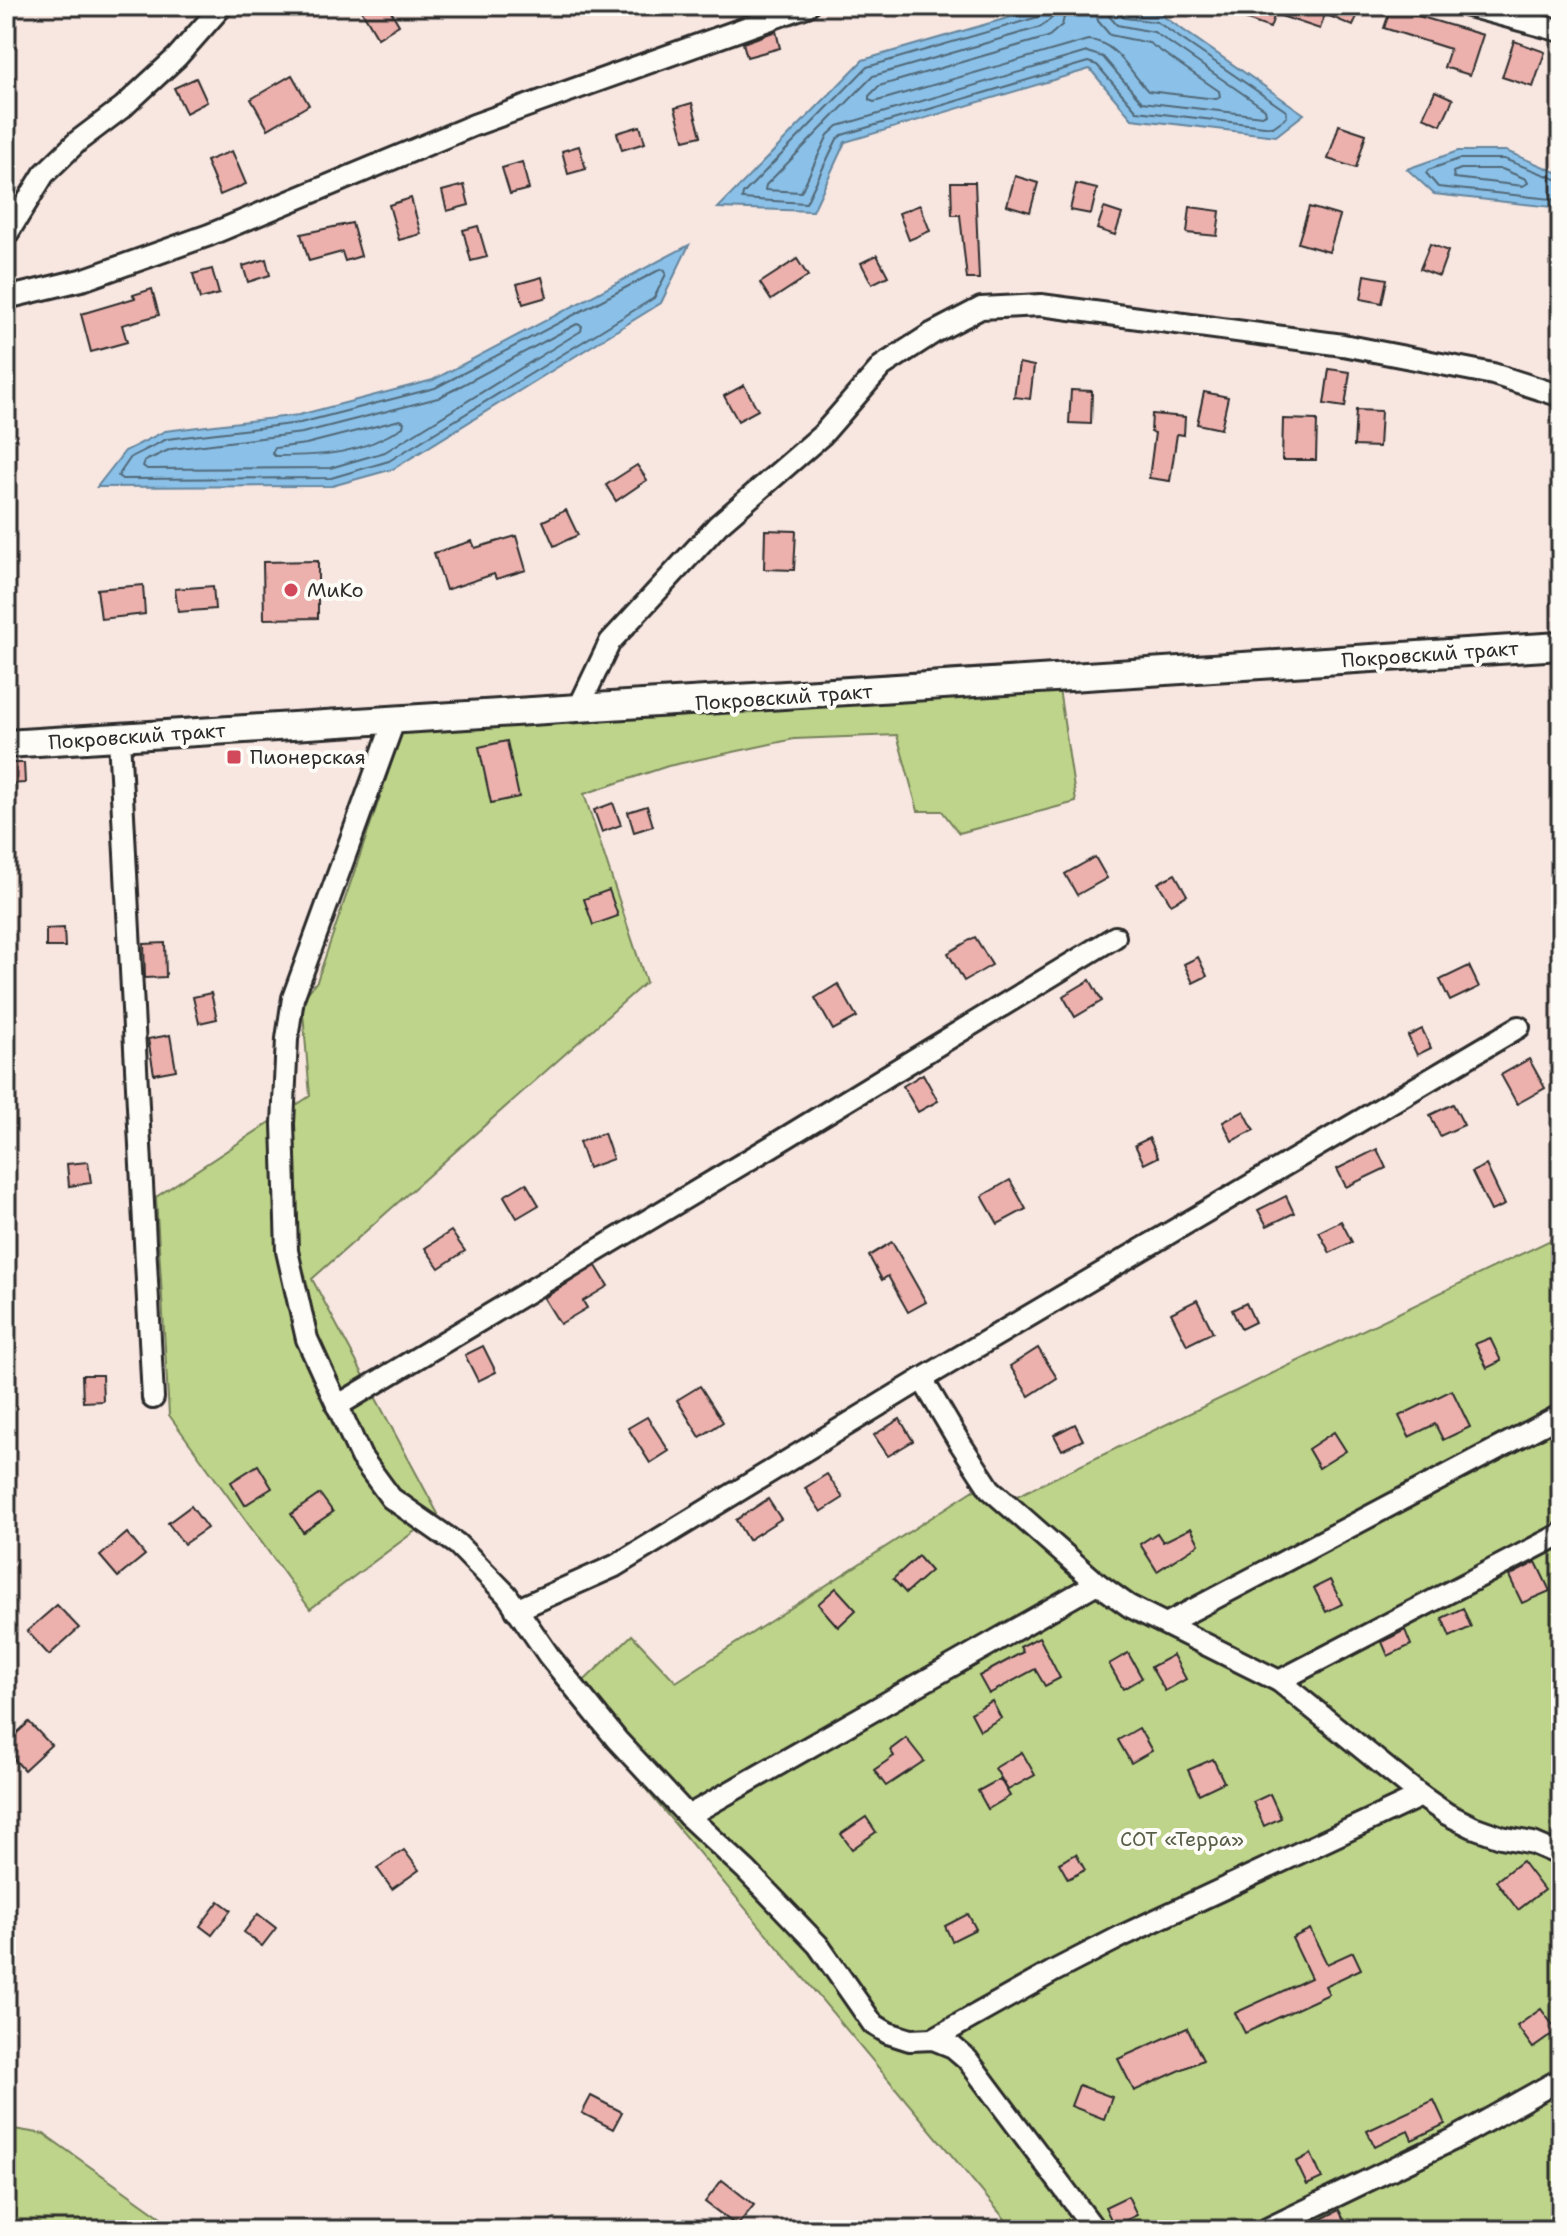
<svg xmlns="http://www.w3.org/2000/svg" width="1567" height="2236" font-family="'Shantell Sans',sans-serif">
	<style>
		.green { fill: #bed48a; stroke: #74805a; stroke-width: 2 }
		.water { fill: #8bc1e8; stroke: #65859c; stroke-width: 2 }
		.lines { fill: none; stroke-linecap: round; stroke-linejoin: round }
		.shore { stroke: #516777; stroke-width: 2 }
		.building { fill: #ecb1ad; stroke: #2b2b2b; stroke-width: 2 }
		.minor-casing { stroke: #2b2b2b; stroke-width: 26 }
		.major-casing { stroke: #2b2b2b; stroke-width: 32 }
		.minor { stroke: #fdfcf7; stroke-width: 20 }
		.major { stroke: #fdfcf7; stroke-width: 26 }
		.poi-dot { fill: #d1495b; stroke: #fdfcf7; stroke-width: 3 }
		.labels { text-anchor: middle; stroke-width: 8; stroke-linejoin: round; paint-order: stroke }
		.poi-label { font-size: 20px; fill: #2b2b2b; stroke: #fdfcf7; text-anchor: start }
		.street-label { font-size: 20px; fill: #2b2b2b; stroke: #fdfcf7 }
		.park-label { font-size: 20px; fill: #575e48; stroke: #fdfcf7 }
	</style>
	<rect width="100%" height="100%" fill="#f8e6e1"/>
	<filter id="ink" filterUnits="userSpaceOnUse"><feTurbulence type="fractalNoise" baseFrequency=".0125" numOctaves="2"/><feDisplacementMap in="SourceGraphic" scale="16" xChannelSelector="R" yChannelSelector="G"/><feConvolveMatrix kernelMatrix="1 2 1 2 8 2 1 2 1" color-interpolation-filters="sRGB"/></filter>
	<g filter="url(#ink)">
		<g class="green">
			<path d="M1059,689L1076,802L959,833L942,811H918L897,735L794,739L668,766L584,794L646,982L312,1279L438,1514L310,1609L169,1415L156,1197L310,1096L302,1000L317,981L402,732Z"/>
			<path d="M1561,1235V2230H1014L568,1696L632,1635L676,1682L974,1490L1017,1496Z"/>
			<path d="M6,2125L14,2129L44,2134L179,2230H6Z"/>
		</g>
		<g class="water">
			<path d="M1049,6H1095L1160,14L1304,114L1276,136L1132,119L1090,69L845,142L813,211L718,208L863,60Z"/>
			<path d="M1458,151H1506L1561,174V208L1434,194L1407,169Z"/>
			<path d="M689,245L661,303L393,469L332,486L97,487L125,451L165,431L299,415L433,380Z"/>
		</g>
		<g class="lines">
			<g class="shore">
				<path d="M1045,6L1043,13L1038,17L867,67L743,194L742,199L806,203L837,139L842,135L1088,62L1097,65L1137,111L1273,127L1287,117L1286,111L1157,22L1125,18L1119,13L1117,6"/>
				<path d="M1055,6L1052,18L1041,27L873,76L766,185L765,190L801,192L828,135L838,126L1087,52L1103,57L1142,102L1262,116L1266,114L1265,109L1154,32L1117,25L1109,16L1107,6"/>
				<path d="M1067,6L1062,25L1048,37L879,86L869,96V100L874,102L1088,40C1116,41 1130,72 1148,91L1216,99L1220,97L1219,91L1149,43L1110,35L1098,21L1095,6"/>
				<path d="M1461,169H1502L1526,179L1528,183L1523,186L1454,178L1453,172Z"/>
				<path d="M1561,181L1504,159H1459L1428,170L1426,173L1438,187L1561,200"/>
				<path d="M661,269L665,270L666,274L654,298L389,461L331,478L122,479L118,476L131,457L167,439L300,423L435,388Z"/>
				<path d="M577,324L582,326L581,331L385,452L330,468L147,469L143,466L145,461L171,449L302,433L438,398Z"/>
				<path d="M400,420L404,422L403,427C361,454 325,456 275,456L272,453L275,448L306,444Z"/>
			</g>
		</g>
		<g class="building">
			<path d="M359,6H388L399,25L378,38Z"/>
			<path d="M1245,6H1361L1353,26L1325,14L1320,29L1275,14L1270,28L1241,18Z"/>
			<path d="M1391,8L1483,35L1470,75L1444,67L1450,49L1384,28Z"/>
			<path d="M776,31L780,48L747,57L743,43Z"/>
			<path d="M1514,41L1545,52L1533,87L1502,77Z"/>
			<path d="M292,75L309,105L268,129L251,99Z"/>
			<path d="M196,78L207,102L186,113L174,88Z"/>
			<path d="M1435,91L1453,99L1441,125L1423,117Z"/>
			<path d="M692,103L701,136L684,140L675,108Z"/>
			<path d="M1339,125L1366,134L1356,168L1328,159Z"/>
			<path d="M640,126L645,143L622,150L617,133Z"/>
			<path d="M579,146L586,169L568,174L562,151Z"/>
			<path d="M232,151L246,184L220,195L206,161Z"/>
			<path d="M522,162L529,189L510,194L502,168Z"/>
			<path d="M1015,176L1038,183L1030,212L1007,205Z"/>
			<path d="M951,182H975L979,279H967L960,215H952Z"/>
			<path d="M1076,184L1097,189L1091,214L1070,210Z"/>
			<path d="M464,185L469,205L447,211L442,191Z"/>
			<path d="M411,198L421,234L399,240L389,205Z"/>
			<path d="M920,205L930,231L909,240L899,213Z"/>
			<path d="M1190,207L1220,211L1217,236L1187,233Z"/>
			<path d="M1309,207L1340,216L1329,252L1298,243Z"/>
			<path d="M1104,208L1122,214L1115,235L1097,229Z"/>
			<path d="M352,223L361,256L345,261L342,252L309,261L301,234Z"/>
			<path d="M478,226L487,257L471,261L463,230Z"/>
			<path d="M1430,244L1448,251L1439,276L1420,269Z"/>
			<path d="M877,255L888,276L872,284L861,263Z"/>
			<path d="M266,259L270,275L248,282L243,266Z"/>
			<path d="M797,259L808,276L771,300L760,283Z"/>
			<path d="M212,269L219,294L200,299L193,274Z"/>
			<path d="M1365,275L1387,279L1382,303L1361,299Z"/>
			<path d="M542,277L547,297L523,304L517,284Z"/>
			<path d="M152,289L159,315L122,325L127,342L91,352L81,314L135,298L133,295Z"/>
			<path d="M1019,363L1034,366L1030,399L1014,397Z"/>
			<path d="M1329,369L1350,372L1345,407L1324,404Z"/>
			<path d="M744,385L758,410L738,421L724,396Z"/>
			<path d="M1071,390L1092,391L1091,424L1069,423Z"/>
			<path d="M1204,392L1228,397L1221,429L1197,424Z"/>
			<path d="M1356,410L1381,411L1379,447L1354,446Z"/>
			<path d="M1152,414L1185,417L1184,435L1177,434L1170,481L1149,478L1155,433L1151,432Z"/>
			<path d="M1283,419L1317,420L1316,460H1282Z"/>
			<path d="M637,465L647,480L616,501L606,485Z"/>
			<path d="M566,510L578,535L554,546L543,521Z"/>
			<path d="M765,530L796,531L794,570L764,569Z"/>
			<path d="M516,536L526,570L496,579L494,574L446,590L434,553L472,541L475,548Z"/>
			<path d="M318,561V618L264,619L263,562Z"/>
			<path d="M143,585L145,614L101,619L97,589Z"/>
			<path d="M213,586L215,609L178,612L175,589Z"/>
			<path d="M507,741L519,797L491,803L479,747Z"/>
			<path d="M6,763H24L25,783L6,784Z"/>
			<path d="M613,803L621,825L602,832L594,810Z"/>
			<path d="M647,806L653,826L634,832L628,812Z"/>
			<path d="M1095,857L1107,878L1077,895L1065,874Z"/>
			<path d="M1175,874L1187,895L1171,904L1158,883Z"/>
			<path d="M609,890L618,916L593,925L584,899Z"/>
			<path d="M64,928L65,947H46V929Z"/>
			<path d="M975,937L992,965L964,981L948,953Z"/>
			<path d="M165,943L166,977L145,978L144,944Z"/>
			<path d="M1198,957L1207,976L1193,983L1184,964Z"/>
			<path d="M1469,966L1479,987L1450,1001L1440,980Z"/>
			<path d="M1090,980L1102,1001L1075,1017L1063,996Z"/>
			<path d="M838,984L857,1017L833,1030L815,998Z"/>
			<path d="M211,993L217,1019L199,1023L193,997Z"/>
			<path d="M1422,1029L1431,1048L1417,1055L1408,1036Z"/>
			<path d="M170,1035L176,1070L154,1074L148,1039Z"/>
			<path d="M1529,1059L1545,1088L1517,1104L1501,1075Z"/>
			<path d="M923,1074L938,1101L918,1112L903,1086Z"/>
			<path d="M1453,1104L1464,1125L1440,1136L1430,1115Z"/>
			<path d="M1244,1111L1254,1130L1232,1141L1223,1122Z"/>
			<path d="M604,1133L613,1159L588,1168L579,1142Z"/>
			<path d="M1149,1138L1158,1157L1144,1164L1135,1145Z"/>
			<path d="M1377,1149L1386,1168L1346,1187L1337,1169Z"/>
			<path d="M88,1162L91,1183L69,1186L67,1164Z"/>
			<path d="M1486,1165L1505,1205L1491,1211L1472,1172Z"/>
			<path d="M1010,1180L1026,1209L998,1224L982,1196Z"/>
			<path d="M526,1183L539,1205L517,1218L504,1196Z"/>
			<path d="M1286,1196L1294,1213L1267,1226L1258,1210Z"/>
			<path d="M1341,1221L1352,1242L1330,1253L1319,1232Z"/>
			<path d="M451,1231L465,1251L439,1268L425,1248Z"/>
			<path d="M892,1242L926,1302L908,1312L888,1276L882,1280L869,1256Z"/>
			<path d="M596,1266L608,1286L583,1301L587,1308L560,1324L544,1298Z"/>
			<path d="M1197,1300L1213,1332L1187,1345L1171,1313Z"/>
			<path d="M1246,1303L1255,1322L1241,1329L1232,1310Z"/>
			<path d="M1490,1338L1501,1361L1487,1368L1475,1344Z"/>
			<path d="M483,1346L496,1372L478,1381L465,1355Z"/>
			<path d="M1038,1348L1057,1378L1029,1396L1010,1366Z"/>
			<path d="M82,1375H102L103,1401L83,1402Z"/>
			<path d="M700,1386L723,1422L700,1437L677,1400Z"/>
			<path d="M1452,1390L1470,1427L1443,1440L1435,1424L1409,1437L1399,1416Z"/>
			<path d="M647,1417L669,1451L650,1463L628,1428Z"/>
			<path d="M900,1419L913,1441L888,1456L874,1435Z"/>
			<path d="M1075,1424L1083,1440L1062,1450L1054,1435Z"/>
			<path d="M1334,1432L1346,1451L1319,1468L1308,1449Z"/>
			<path d="M258,1465L272,1488L245,1505L231,1482Z"/>
			<path d="M827,1474L843,1498L821,1512L805,1488Z"/>
			<path d="M320,1494L333,1512L303,1532L291,1514Z"/>
			<path d="M768,1499L781,1519L748,1540L736,1520Z"/>
			<path d="M191,1506L207,1528L184,1544L168,1523Z"/>
			<path d="M1191,1528L1199,1544L1157,1571L1140,1544L1157,1533L1163,1542Z"/>
			<path d="M127,1533L145,1555L118,1577L100,1556Z"/>
			<path d="M918,1556L931,1571L906,1593L893,1579Z"/>
			<path d="M1536,1562L1550,1591L1522,1603L1509,1576Z"/>
			<path d="M1330,1580L1342,1604L1326,1612L1314,1588Z"/>
			<path d="M836,1588L856,1610L838,1627L818,1604Z"/>
			<path d="M57,1605L79,1628L49,1655L27,1631Z"/>
			<path d="M1463,1608L1471,1627L1450,1637L1442,1618Z"/>
			<path d="M1405,1630L1411,1645L1388,1656L1382,1642Z"/>
			<path d="M1039,1637L1060,1678L1045,1686L1035,1669L989,1694L979,1676L1023,1652L1020,1647Z"/>
			<path d="M1128,1653L1142,1678L1123,1689L1109,1664Z"/>
			<path d="M1173,1655L1186,1679L1165,1691L1151,1667Z"/>
			<path d="M992,1701L1001,1718L980,1730L971,1713Z"/>
			<path d="M29,1722L51,1745L24,1770L6,1750V1743Z"/>
			<path d="M1139,1728L1152,1751L1131,1763L1118,1740Z"/>
			<path d="M906,1738L924,1761L886,1786L874,1770L894,1756L890,1750Z"/>
			<path d="M1022,1752L1035,1775L1008,1790L995,1768Z"/>
			<path d="M1213,1759L1224,1782L1199,1794L1188,1770Z"/>
			<path d="M1000,1779L1010,1796L988,1809L978,1791Z"/>
			<path d="M1270,1794L1281,1818L1264,1826L1253,1802Z"/>
			<path d="M866,1817L876,1832L852,1849L841,1834Z"/>
			<path d="M404,1850L419,1870L392,1889L377,1868Z"/>
			<path d="M1076,1854L1085,1870L1068,1879L1059,1863Z"/>
			<path d="M1522,1861L1544,1890L1518,1910L1496,1881Z"/>
			<path d="M219,1901L231,1910L212,1935L200,1926Z"/>
			<path d="M258,1914L276,1928L262,1946L244,1932Z"/>
			<path d="M968,1914L976,1929L952,1941L945,1926Z"/>
			<path d="M1310,1929L1327,1964L1353,1952L1361,1969L1325,1986L1329,1994L1245,2033L1235,2013L1311,1978L1292,1938Z"/>
			<path d="M1541,2009L1557,2031L1533,2048L1517,2026Z"/>
			<path d="M1187,2028L1203,2060L1134,2091L1118,2059Z"/>
			<path d="M1079,2085L1112,2097L1104,2119L1071,2106Z"/>
			<path d="M591,2096L622,2112L613,2129L582,2113Z"/>
			<path d="M1434,2100L1445,2124L1412,2140L1408,2131L1375,2147L1367,2131Z"/>
			<path d="M1311,2154L1322,2178L1307,2185L1296,2162Z"/>
			<path d="M722,2180L754,2205L737,2226L705,2202Z"/>
			<path d="M1128,2196L1137,2215L1114,2226L1105,2207Z"/>
			<path d="M1339,2210L1349,2230H1299Z"/>
		</g>
		<g class="lines">
			<g class="minor-casing">
				<g id="minor">
					<path d="M1468,6L1561,31"/>
					<path d="M6,236L44,174L78,141L123,107L177,57L222,6"/>
					<path d="M6,298L85,279L209,235L474,125L807,6"/>
					<path d="M578,709L610,642L718,525L822,435L882,366L933,333L981,308L1041,305L1343,345L1493,374L1561,396"/>
					<path d="M394,721L293,998L287,1039L283,1124L287,1251L307,1339L361,1457L391,1498L457,1544L507,1595L549,1656L617,1740L688,1816L746,1870L818,1945L873,2024L888,2033L910,2040L933,2039L953,2047L967,2059L1095,2230"/>
					<path d="M119,737L153,1398"/>
					<path d="M922,1379L958,1440L990,1489L1097,1583L1129,1606L1279,1681L1421,1796L1447,1814L1473,1827L1501,1837L1533,1843L1561,1855"/>
					<path d="M337,1406L772,1146L1115,937"/>
					<path d="M516,1610L615,1566L922,1379L1519,1027"/>
					<path d="M1166,1624L1561,1415"/>
					<path d="M1279,1681L1561,1534"/>
					<path d="M688,1816L1097,1583"/>
					<path d="M933,2039L1054,1971L1122,1936L1421,1796"/>
					<path d="M1265,2230L1454,2139L1561,2079"/>
				</g>
			</g>
			<g class="major-casing">
				<path id="major" d="M6,744L1561,646"/>
			</g>
			<use href="#minor" class="minor"/>
			<use href="#major" class="major"/>
		</g>
	</g>
	<g class="poi-dot">
		<circle cx="291" cy="590" r="8"/>
		<rect x="226" y="749" width="16" height="16" rx="4"/>
	</g>
	<g class="labels">
		<g class="poi-label">
			<text x="307" y="597">МиКо</text>
			<text x="250" y="764">Пионерская</text>
		</g>
		<g class="street-label">
			<text transform="translate(1430 654) rotate(-4)" y="7">Покровский тракт</text>
			<text transform="translate(784 697) rotate(-4)" y="7">Покровский тракт</text>
			<text transform="translate(137 736) rotate(-4)" y="7">Покровский тракт</text>
		</g>
		<g class="park-label">
			<text x="1182" y="1846">СОТ «Терра»</text>
		</g>
	</g>
	<rect width="1567" height="2236" fill="none" stroke="#fdfcf7" stroke-width="32"/>
	<rect x="16" y="16" width="1535" height="2204" fill="none" stroke="#2b2b2b" stroke-width="3" filter="url(#ink)"/>
</svg>
